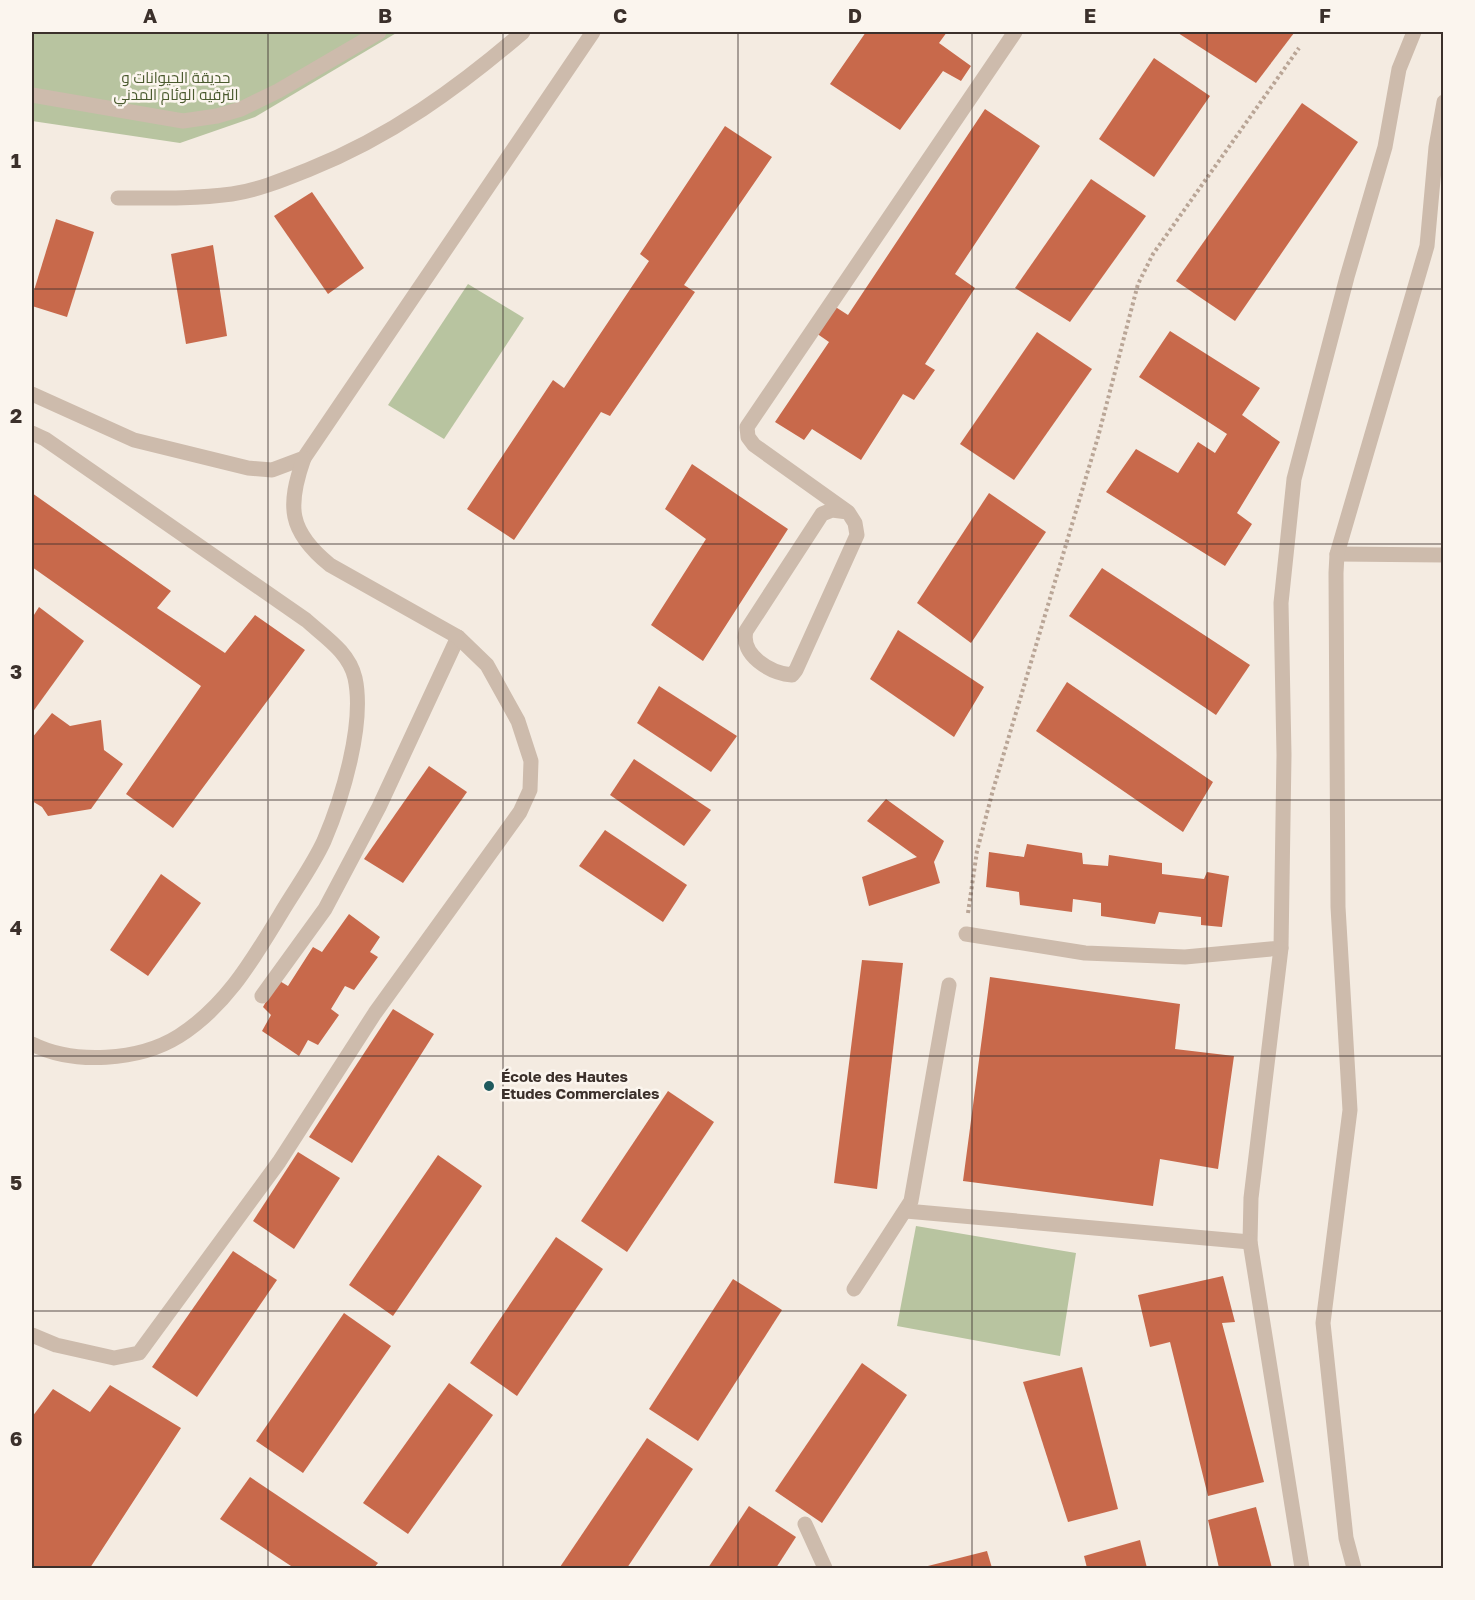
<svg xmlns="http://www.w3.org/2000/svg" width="1475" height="1600" font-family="'Golos Text',Cairo,sans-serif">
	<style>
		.green { fill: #b8c4a0 }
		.building { fill: #c8694b }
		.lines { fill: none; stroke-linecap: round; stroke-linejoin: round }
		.path { stroke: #b9a596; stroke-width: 4; stroke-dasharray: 3 3; stroke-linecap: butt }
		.minor { stroke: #cdbbac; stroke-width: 15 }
		.grid { fill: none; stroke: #3b302b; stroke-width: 1.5; stroke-opacity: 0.55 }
		.poi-dot { fill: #1f5a5e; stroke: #fbf5ee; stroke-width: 2 }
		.labels { text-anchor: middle; stroke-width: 5; stroke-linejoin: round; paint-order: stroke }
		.park-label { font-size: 15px; fill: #4a5a2e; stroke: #fbf5ee }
		.poi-label { font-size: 15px; font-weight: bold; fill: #3b302b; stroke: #fbf5ee; text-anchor: start }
		.neatline { fill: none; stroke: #3b302b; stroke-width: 2 }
		.grid-label { font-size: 20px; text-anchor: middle; font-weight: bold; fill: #3b302b }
	</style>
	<rect width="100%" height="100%" fill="#f4ebe1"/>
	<g class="green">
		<path d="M32,32H398L255,117L180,143L32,121Z"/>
		<path d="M468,284L524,318L444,439L388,405Z"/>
		<path d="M916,1226L1076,1253L1060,1356L897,1326Z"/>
	</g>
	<g class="building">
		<path d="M866,32H947L939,43L971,66L961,81L943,71L900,130L830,84Z"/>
		<path d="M1180,32H1292L1294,33L1256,83L1178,33Z"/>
		<path d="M1154,58L1210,96L1154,177L1099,139Z"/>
		<path d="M1302,103L1358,142L1235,321L1176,281Z"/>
		<path d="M985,109L1040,146L955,274L975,288L925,364L935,370L914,400L903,394L861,460L812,429L804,440L775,422L829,342L816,333L834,306L848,315Z"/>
		<path d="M725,126L772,157L684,285L695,292L610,416L601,412L514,540L467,509L553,380L564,388L649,261L640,254Z"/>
		<path d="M1091,179L1146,216L1070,322L1015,288Z"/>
		<path d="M312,192L364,268L328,294L274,216Z"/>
		<path d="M56,219L94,232L67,317L32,306V297Z"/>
		<path d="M213,245L227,336L186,344L171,254Z"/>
		<path d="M1170,331L1260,388L1242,415L1280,442L1237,513L1252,524L1225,566L1106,492L1136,449L1178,473L1198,442L1215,453L1227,434L1139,377Z"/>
		<path d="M1037,332L1092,369L1014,480L960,444Z"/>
		<path d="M692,464L788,529L703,661L651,625L706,539L665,509Z"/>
		<path d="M32,493L171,591L157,608L225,653L255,615L305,650L173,828L126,794L201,686L32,567Z"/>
		<path d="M989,493L1046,532L971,643L917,603Z"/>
		<path d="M1102,568L1250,665L1216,715L1069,616Z"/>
		<path d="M39,607L84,641L32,713V618Z"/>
		<path d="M898,630L984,687L954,737L870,679Z"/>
		<path d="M1067,682L1213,782L1183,832L1036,731Z"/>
		<path d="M659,686L737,736L711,772L637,723Z"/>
		<path d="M52,713L70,726L101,720L104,750L123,764L91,809L48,816L42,807L32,801V738Z"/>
		<path d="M634,759L711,810L684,846L610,795Z"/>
		<path d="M429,766L467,792L403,883L364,859Z"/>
		<path d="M886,799L944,841L934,862L940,883L869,906L862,877L917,857L867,821Z"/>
		<path d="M605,830L687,885L663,922L579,866Z"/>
		<path d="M1027,844L1082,853L1083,864L1108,866L1109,855L1162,863V874L1204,879L1207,872L1229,876L1222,927L1201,925V917L1159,912L1155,924L1101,916V903L1073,899L1072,912L1020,905L1019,892L986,887L989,852L1024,857Z"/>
		<path d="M161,874L201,903L148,976L110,950Z"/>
		<path d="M349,914L380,937L370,952L378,957L354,990L345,986L331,1009L339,1015L318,1045L308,1040L299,1056L262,1031L271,1015L263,1007L278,980L288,986L313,947L322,952Z"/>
		<path d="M862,960L903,963L877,1189L834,1183Z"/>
		<path d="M990,977L1180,1004L1175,1049L1234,1056L1218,1169L1160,1159L1153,1206L963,1181Z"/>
		<path d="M393,1009L434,1034L352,1163L309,1137Z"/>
		<path d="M668,1091L714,1122L627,1252L581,1221Z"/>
		<path d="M298,1152L340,1178L294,1249L253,1221Z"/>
		<path d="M438,1155L482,1186L393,1316L349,1285Z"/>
		<path d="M556,1237L603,1269L517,1396L470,1363Z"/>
		<path d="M233,1251L277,1280L197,1397L152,1367Z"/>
		<path d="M1223,1276L1235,1322L1222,1323L1264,1482L1208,1496L1170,1342L1150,1347L1138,1295Z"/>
		<path d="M733,1279L782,1310L698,1441L649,1409Z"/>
		<path d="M344,1313L391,1346L303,1473L256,1441Z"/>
		<path d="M862,1363L907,1395L822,1523L775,1491Z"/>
		<path d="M1082,1367L1118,1509L1068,1522L1023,1382Z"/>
		<path d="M449,1383L493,1415L408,1534L363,1503Z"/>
		<path d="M110,1385L181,1428L90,1568H32V1417L53,1389L90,1412Z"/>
		<path d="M647,1438L693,1469L627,1568H562L560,1567Z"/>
		<path d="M250,1477L378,1563L374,1568H294L220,1519Z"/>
		<path d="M749,1506L796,1537L776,1568H708Z"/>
		<path d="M1256,1507L1272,1568H1219L1208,1520Z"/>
		<path d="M1140,1540L1147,1568H1087L1084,1556Z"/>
		<path d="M987,1551L992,1568H920Z"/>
	</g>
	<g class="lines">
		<path class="path" d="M968,913L977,851L993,790L1098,437L1138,284L1153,254L1299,48"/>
		<g class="minor">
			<path d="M32,95L183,121L217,116L241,109L278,91L379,32"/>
			<path d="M118,198C156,198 194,199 232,194C259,190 285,179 310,169C390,137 458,88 523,32"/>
			<path d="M32,394L134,440L248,468L272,470L304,458L593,32"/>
			<path d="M32,433L45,439L306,620C325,637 349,652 355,678C365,724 342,799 324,841C312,867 294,891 280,915C252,961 226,1006 179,1036C139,1061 74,1065 32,1044"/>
			<path d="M848,512L832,510L822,514L746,631C740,655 770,673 792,675L796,670L857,535L855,523L848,512L754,445L748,437L747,427L1015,32"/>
			<path d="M1337,554L1444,555"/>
			<path d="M966,934L1085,953L1185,957L1281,948L1284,755L1281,603L1294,479L1347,277L1385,147L1399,69L1414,32"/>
			<path d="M1281,948L1251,1198L1250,1242L1302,1568"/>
			<path d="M262,996L325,909L379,807L458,637"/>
			<path d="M906,1211L1250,1242"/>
			<path d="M854,1289L911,1201L949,985"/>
			<path d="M32,1335L56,1345L114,1358L139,1353L279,1162L375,1013L520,812L530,790L531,761L518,721L487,665L458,637L330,565C288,531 287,506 304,458"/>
			<path d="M805,1524L825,1568"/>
			<path d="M1354,1568L1346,1538L1323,1323L1350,1110L1338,907L1336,573L1337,554L1427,246L1436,147L1444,102"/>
		</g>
	</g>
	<path class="grid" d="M268,32V1568M503,32V1568M738,32V1568M972,32V1568M1207,32V1568M32,289H1444M32,544H1444M32,800H1444M32,1056H1444M32,1311H1444"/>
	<circle class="poi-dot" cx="489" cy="1086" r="6"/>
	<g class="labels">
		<g class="park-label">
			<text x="176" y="83">حديقة الحيوانات و<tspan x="176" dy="17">الترفيه الوئام المدني</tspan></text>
		</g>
		<g class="poi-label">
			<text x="501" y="1082">École des Hautes<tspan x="501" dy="17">Etudes Commerciales</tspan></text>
		</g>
	</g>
	<rect width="1475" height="1600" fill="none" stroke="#fbf5ee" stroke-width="66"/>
	<rect x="33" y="33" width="1409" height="1534" class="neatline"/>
	<g class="grid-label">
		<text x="150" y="23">A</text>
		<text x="385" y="23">B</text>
		<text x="620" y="23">C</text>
		<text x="855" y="23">D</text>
		<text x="1090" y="23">E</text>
		<text x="1325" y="23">F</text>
		<text x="16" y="168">1</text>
		<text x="16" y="423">2</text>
		<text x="16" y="679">3</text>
		<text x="16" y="935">4</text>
		<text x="16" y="1190">5</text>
		<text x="16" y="1446">6</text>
	</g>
</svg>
